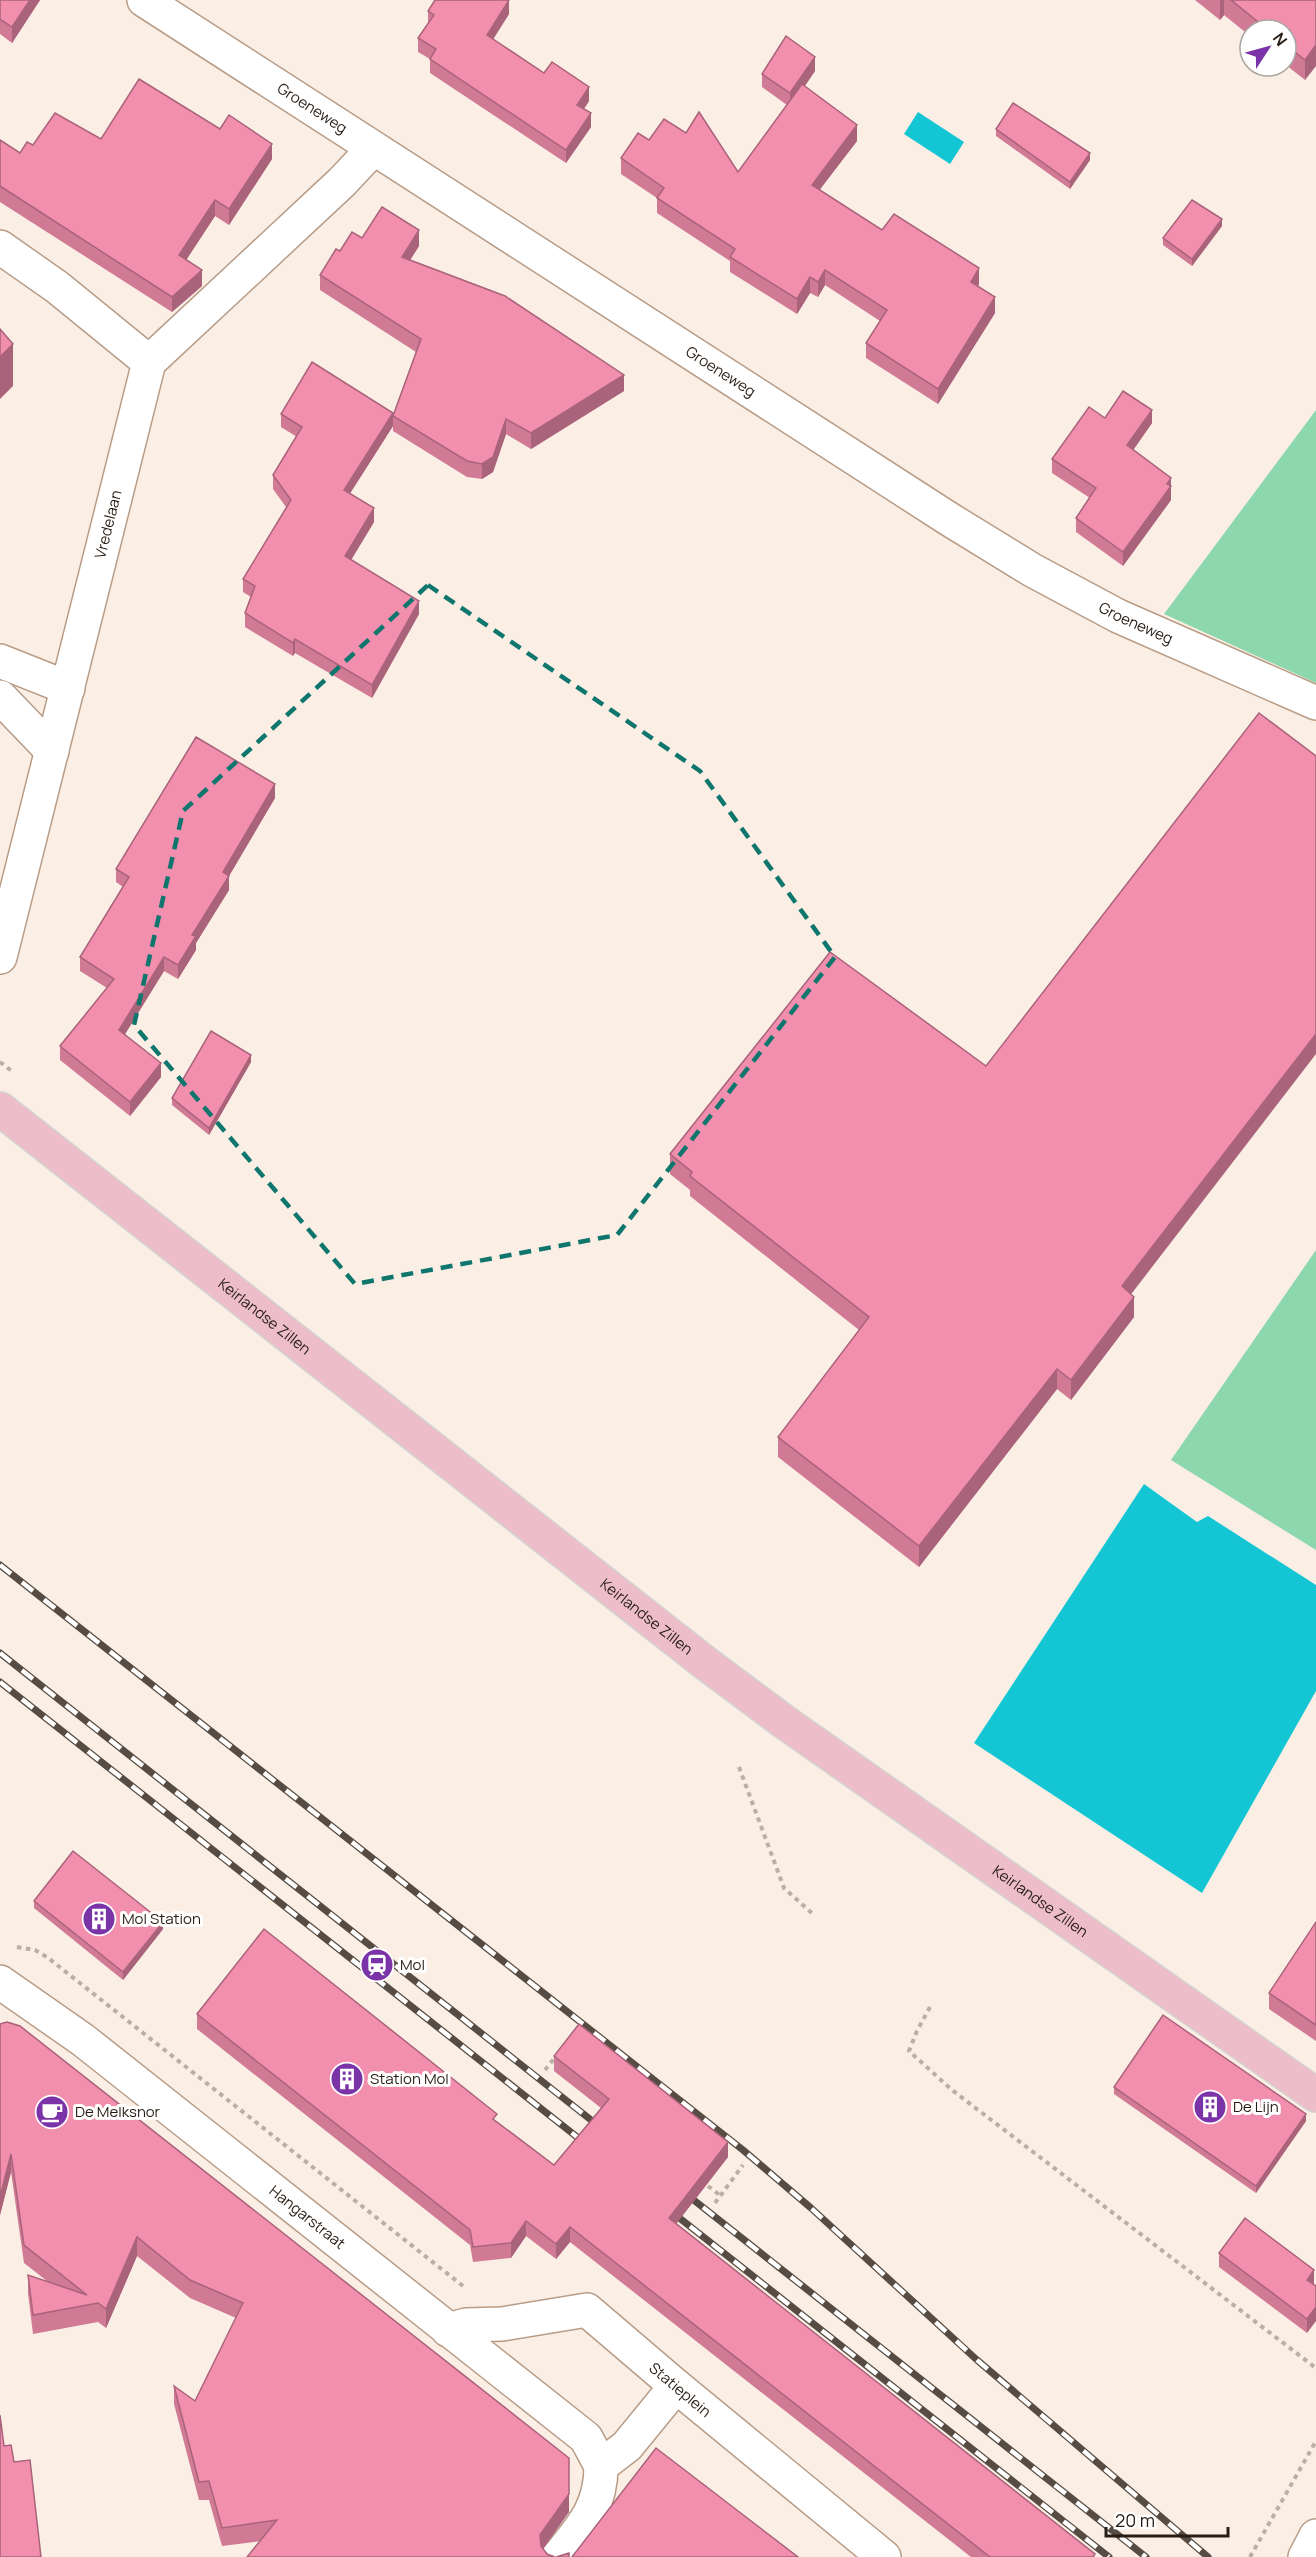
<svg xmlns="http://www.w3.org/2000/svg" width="1316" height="2557" font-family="Manrope,sans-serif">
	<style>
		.green { fill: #8dd7ae }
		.water { fill: #14c6d4 }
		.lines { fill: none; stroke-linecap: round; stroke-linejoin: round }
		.minor-casing { stroke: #b99c86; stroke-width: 36 }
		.tertiary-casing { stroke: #b99c86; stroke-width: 36 }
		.primary-casing { stroke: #d4d2d0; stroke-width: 36 }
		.path { stroke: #bbafa5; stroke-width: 4; stroke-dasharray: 4.5 4.5; stroke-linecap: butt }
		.minor { stroke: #fff; stroke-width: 33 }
		.tertiary { stroke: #fff; stroke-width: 33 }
		.primary { stroke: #edbeca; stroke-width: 33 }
		.rail-casing { stroke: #574c43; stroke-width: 7 }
		.rail { stroke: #fff; stroke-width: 4.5; stroke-dasharray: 14; stroke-linecap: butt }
		.wall { fill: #d07a96 }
		.shaded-wall { fill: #a9637a }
		.building { fill: #f28eae; stroke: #a9637a; stroke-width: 1.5 }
		.marked { fill: none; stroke: #0f766e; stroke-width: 4.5; stroke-dasharray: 12 8; stroke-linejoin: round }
		.labels { text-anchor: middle; stroke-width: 6; stroke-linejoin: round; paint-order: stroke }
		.street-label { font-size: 15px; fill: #281d14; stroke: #fff }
		.poi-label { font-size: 15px; fill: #281d14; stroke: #fff; text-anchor: start }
	</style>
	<rect width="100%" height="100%" fill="#fbefe5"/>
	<g class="green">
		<path d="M1316,410V683L1164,614Z"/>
		<path d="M1316,1250V1550L1171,1460Z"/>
	</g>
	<g class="water">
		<path d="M918,112L964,142L950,164L904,134Z"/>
		<path d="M1144,1484L1197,1522L1208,1516L1316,1585V1691L1202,1893L974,1743Z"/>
	</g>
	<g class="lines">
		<g class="minor-casing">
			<g id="minor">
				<path id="s1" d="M144,0L949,519L1032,570L1118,616L1316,703"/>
				<path d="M0,247L57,287L149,362"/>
				<path d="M0,661L68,688"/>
				<path d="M0,697L52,751"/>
				<path id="s2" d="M0,957L149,362L342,182L373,149"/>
				<path id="s3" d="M0,1982L83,2040L586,2438L601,2466"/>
				<path d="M448,2330L466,2325L502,2324L587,2310L676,2386"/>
			</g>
		</g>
		<g class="tertiary-casing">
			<g id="tertiary">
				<path d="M558,2557C583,2526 601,2507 601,2466L627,2446L676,2386L884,2557"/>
				<path d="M1305,2557L1316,2536"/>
			</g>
		</g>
		<g class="primary-casing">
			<g id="primary">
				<path id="s4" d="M0,1109L704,1662L783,1721L1316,2095"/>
			</g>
		</g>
		<g class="path">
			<path d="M0,1062L13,1072"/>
			<path d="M739,1767L784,1888L815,1916"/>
			<path d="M17,1947L35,1950L47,1957L463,2286"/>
			<path d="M930,2007L917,2031L909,2051L952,2090L1316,2368"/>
			<path d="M545,2070L556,2056"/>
			<path d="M708,2186L721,2196"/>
			<path d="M715,2203L743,2165"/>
			<path d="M1250,2557L1316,2441"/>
		</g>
		<use href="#minor" class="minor"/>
		<use href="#tertiary" class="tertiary"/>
		<use href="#primary" class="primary"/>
		<g class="rail-casing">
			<g id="rail">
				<path d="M0,1565L743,2150L811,2208L977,2360L1208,2557"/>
				<path d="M0,1653L605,2131"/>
				<path d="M0,1682L591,2148"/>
				<path d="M681,2190L1146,2557"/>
				<path d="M668,2209L1109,2557"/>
			</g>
		</g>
		<use href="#rail" class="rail"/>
	</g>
	<g class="wall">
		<path d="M0,0H40L12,43L0,34Z"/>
		<path d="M1195,0H1316L1305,80L1286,65V30H1250V36L1224,15L1220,20Z"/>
		<path d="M428,11L509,14L493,39L544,73L589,101L584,109L591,127L566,163L430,73V59L418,52V38L428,23Z"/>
		<path d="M815,71L805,86L857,141L819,190L882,230L979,284L978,286L995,313L938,404L866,358V343L880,321L825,285L818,297L810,293L797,314L730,272V261L657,213V198L621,174V158L649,140L738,172L787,105L762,87V74Z"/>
		<path d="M220,129L272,159L229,225L215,216L186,260L202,286L172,312L0,202V140L20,153L33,145Z"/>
		<path d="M996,129L1090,160L1070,189L996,136Z"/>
		<path d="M1222,226L1192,266L1163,245V238Z"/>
		<path d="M362,238L419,246L410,260L624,391L531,449L506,434L493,472L482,479L467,477L393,431V416L416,352L320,290V275L340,251Z"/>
		<path d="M281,414L393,426L350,493L374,522L351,560L419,614L372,698L295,653L293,656L245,627V613L251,597L243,592V579L286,507L273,489V475L297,437L281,427Z"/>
		<path d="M1105,418L1152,423L1133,450L1171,492V500L1123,566L1076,532V518L1090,498L1052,473V459Z"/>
		<path d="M275,798L229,876V890L196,943V950L178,979L164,971L125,1034L161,1077L130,1116L60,1060V1046L107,988L80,971V957L123,887L116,882V869Z"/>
		<path d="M251,1062L209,1135L172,1105V1098Z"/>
		<path d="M670,1154L1131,1294L1134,1317L1071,1400L1057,1389L919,1567L778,1457V1437L859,1330L690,1196V1190L670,1174Z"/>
		<path d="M34,1901L163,1929L123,1980L34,1908Z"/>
		<path d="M1316,1922V2041L1269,2009V1993Z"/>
		<path d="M197,2014L497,2122L554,2165L601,2108L554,2071V2056L728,2157L676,2224L1095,2557H971L570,2242L556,2259L526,2236L511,2258L473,2262L470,2245L197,2029Z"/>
		<path d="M0,2024L569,2512L543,2549L261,2541L222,2546L209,2500H199L174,2404V2386L195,2401L236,2318L190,2298L137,2256L106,2328L98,2322L33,2334L28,2293V2275L47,2281L24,2263L11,2172L0,2215Z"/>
		<path d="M1114,2087L1306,2121L1256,2193L1114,2094Z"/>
		<path d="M1219,2253L1314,2284L1307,2333L1219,2267Z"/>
	</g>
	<g class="shaded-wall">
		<path d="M30,0H40L12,43V27Z"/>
		<path d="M509,0V14L487,49V35Z"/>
		<path d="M1220,0H1224V15L1220,20Z"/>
		<path d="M1316,45V66L1305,80V60Z"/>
		<path d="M815,57V71L790,107V93Z"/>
		<path d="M589,87V101L577,119V105Z"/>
		<path d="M591,113V127L566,163V150Z"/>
		<path d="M857,125V141L812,200V185Z"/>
		<path d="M272,144V159L229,225V209Z"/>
		<path d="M1090,153V160L1070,189V182Z"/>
		<path d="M215,200V216L179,271V255Z"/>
		<path d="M1222,219V226L1192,266V259Z"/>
		<path d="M419,230V246L402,273V257Z"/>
		<path d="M979,268V284L971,297V282Z"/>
		<path d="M202,270V286L172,312V297Z"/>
		<path d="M825,270V285L818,297V282Z"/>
		<path d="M810,277V293L797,314V299Z"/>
		<path d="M995,297V313L938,404V389Z"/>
		<path d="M13,344V386L0,399V357Z"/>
		<path d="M624,375V391L531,449V433Z"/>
		<path d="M1152,410V423L1127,459V445Z"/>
		<path d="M393,413V426L344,503V490Z"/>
		<path d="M506,419V434L493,472L482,479V464Z"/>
		<path d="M1171,478V500L1123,566V552Z"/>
		<path d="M374,508V522L345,570V556Z"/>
		<path d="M419,601V614L372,698V685Z"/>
		<path d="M295,639V653L293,656V643Z"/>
		<path d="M275,784V798L229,876V890L196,943V950L178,979V965L192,935L223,872Z"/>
		<path d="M164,957V971L119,1044V1030Z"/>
		<path d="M1316,1034V1054L1122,1306V1286Z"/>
		<path d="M251,1055V1062L209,1135V1128Z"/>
		<path d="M161,1063V1077L130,1116V1102Z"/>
		<path d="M1134,1297V1317L1071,1400V1380Z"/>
		<path d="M1057,1369V1389L919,1567V1546Z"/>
		<path d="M163,1922V1929L123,1980V1972Z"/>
		<path d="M1306,2114V2121L1256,2193V2186Z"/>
		<path d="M728,2142V2157L669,2233V2218Z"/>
		<path d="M11,2154V2172L0,2215V2197Z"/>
		<path d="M526,2221V2236L511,2258V2243Z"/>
		<path d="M570,2227V2242L556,2259V2244Z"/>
		<path d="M137,2237V2256L106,2328V2309Z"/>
		<path d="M1314,2270V2284L1307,2294V2280Z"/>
		<path d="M1316,2307V2321L1307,2333V2319Z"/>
		<path d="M569,2494V2512L540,2553V2535Z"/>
	</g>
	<g class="building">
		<path d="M0,0H30L12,27L0,19Z"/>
		<path d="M435,0H509L487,35L544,73L552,62L589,87L577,105L591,113L566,150L430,59L436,49L418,38L434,15L428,11Z"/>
		<path d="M1231,0H1316V45L1305,60L1286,45V30H1268Z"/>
		<path d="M786,36L815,57L790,93L762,74Z"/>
		<path d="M139,79L220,129L229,115L272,144L229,209L215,200L179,255L202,270L172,297L0,186V140L20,153L27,142L33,145L55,113L101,139Z"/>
		<path d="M802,84L857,125L812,185L882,230L894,214L979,268L971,282L995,297L938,389L866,343L887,310L825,270L818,282L810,277L797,299L730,257L735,249L657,198L664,188L621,158L638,133L649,140L664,119L686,133L699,112L738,172Z"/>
		<path d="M1013,103L1090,153L1070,182L996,129Z"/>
		<path d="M1192,200L1222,219L1192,259L1163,238Z"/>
		<path d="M382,207L419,230L402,257L505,296L624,375L531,433L506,419L493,457L482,464L467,461L393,416L421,339L320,275L336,249L340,251L352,232L362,238Z"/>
		<path d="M0,329L13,344L0,357Z"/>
		<path d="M312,362L393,413L344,490L374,508L345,556L419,601L372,685L295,639L293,643L245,613L255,586L243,579L291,500L273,475L302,427L281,414Z"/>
		<path d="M1123,391L1152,410L1127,445L1171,478L1167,484L1171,486L1123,552L1076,518L1096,488L1052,459L1089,407L1105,418Z"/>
		<path d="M1259,713L1316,756V1034L1122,1286L1134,1297L1071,1380L1057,1369L919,1546L778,1437L869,1317L690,1176L692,1172L670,1154L830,952L986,1066Z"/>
		<path d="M196,737L275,784L223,872L229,876L192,935L196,936L178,965L164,957L119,1030L161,1063L130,1102L60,1046L114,979L80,957L129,877L116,869Z"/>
		<path d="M211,1031L251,1055L209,1128L172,1098Z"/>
		<path d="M73,1851L163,1922L123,1972L34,1901Z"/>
		<path d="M1316,1922V2025L1269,1993Z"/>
		<path d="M264,1929L497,2114L493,2119L554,2165L609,2099L554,2056L579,2024L728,2142L669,2218L1095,2554L1093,2557H990L570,2227L556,2244L526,2221L511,2243L473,2247L470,2230L197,2014Z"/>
		<path d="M1163,2015L1306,2114L1256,2186L1114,2087Z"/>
		<path d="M7,2022L20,2026L569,2458V2494L540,2535L541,2546L547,2554L555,2557H247L277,2520L222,2528L209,2481L199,2482L174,2386L195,2401L243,2303L190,2280L137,2237L106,2309L98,2303L33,2315L28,2275L87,2295L24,2245L11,2154L0,2197V2024Z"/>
		<path d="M1245,2218L1314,2270L1307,2280L1316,2286V2307L1307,2319L1219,2253Z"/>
		<path d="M0,2415L4,2446L11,2445L14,2462L30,2460L41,2557H0Z"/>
		<path d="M656,2448L798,2557H572Z"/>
		<path d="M569,2553V2557H556Z"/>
	</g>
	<path class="marked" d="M428,585L700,771L835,957L617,1235L355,1284L134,1025L183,811Z"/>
	<defs>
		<g id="building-disc" transform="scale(1.725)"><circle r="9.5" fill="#7a34a8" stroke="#fff"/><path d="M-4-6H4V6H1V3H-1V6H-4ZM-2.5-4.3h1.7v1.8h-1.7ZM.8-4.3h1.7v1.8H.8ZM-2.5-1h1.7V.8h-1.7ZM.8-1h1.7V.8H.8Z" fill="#fff"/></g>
		<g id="station-disc" transform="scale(1.725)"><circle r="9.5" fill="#7a34a8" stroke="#fff"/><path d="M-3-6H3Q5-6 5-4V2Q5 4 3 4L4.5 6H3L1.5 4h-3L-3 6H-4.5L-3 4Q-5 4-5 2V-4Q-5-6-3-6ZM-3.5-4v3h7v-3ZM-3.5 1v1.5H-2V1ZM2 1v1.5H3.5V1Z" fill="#fff"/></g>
		<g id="cafe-disc" transform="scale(1.725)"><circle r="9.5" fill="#7a34a8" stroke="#fff"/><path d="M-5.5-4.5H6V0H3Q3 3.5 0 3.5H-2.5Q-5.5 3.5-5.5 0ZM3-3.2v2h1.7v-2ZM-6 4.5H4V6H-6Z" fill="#fff"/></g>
	</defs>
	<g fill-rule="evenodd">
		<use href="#building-disc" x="99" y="1919"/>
		<use href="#station-disc" x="377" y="1965"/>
		<use href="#building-disc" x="347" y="2079"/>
		<use href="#building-disc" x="1210" y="2107"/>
		<use href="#cafe-disc" x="52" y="2112"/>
	</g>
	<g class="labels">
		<g class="street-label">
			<text dy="5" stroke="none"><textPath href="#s1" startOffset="200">Groeneweg</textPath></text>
			<text dy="5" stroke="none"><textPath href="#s1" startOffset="686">Groeneweg</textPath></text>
			<text dy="5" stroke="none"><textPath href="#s2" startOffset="446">Vredelaan</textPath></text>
			<text dy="5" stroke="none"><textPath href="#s1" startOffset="1172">Groeneweg</textPath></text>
			<text dy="5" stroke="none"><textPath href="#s4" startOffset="336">Keirlandse Zillen</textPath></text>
			<text dy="5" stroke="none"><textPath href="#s4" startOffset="822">Keirlandse Zillen</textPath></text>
			<text dy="5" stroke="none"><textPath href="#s4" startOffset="1308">Keirlandse Zillen</textPath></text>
			<text dy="5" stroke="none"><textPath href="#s3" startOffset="387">Hangarstraat</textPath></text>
			<text transform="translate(680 2390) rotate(40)" y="5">Statieplein</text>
		</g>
		<g class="poi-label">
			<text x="122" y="1924">Mol Station</text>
			<text x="400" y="1970">Mol</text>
			<text x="370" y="2084">Station Mol</text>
			<text x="1233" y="2112">De Lijn</text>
			<text x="75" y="2117">De Melksnor</text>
		</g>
	</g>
	<g transform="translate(1268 48) rotate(54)"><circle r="28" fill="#ffffff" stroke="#a9a5a1" stroke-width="1.5"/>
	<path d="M0-4.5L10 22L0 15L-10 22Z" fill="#7a34a8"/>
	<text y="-9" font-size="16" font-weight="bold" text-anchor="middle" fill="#281d14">N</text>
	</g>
	<path d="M1106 2527v9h122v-9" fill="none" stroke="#281d14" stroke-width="3"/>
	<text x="1115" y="2527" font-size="18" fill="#281d14" stroke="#ffffff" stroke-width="4.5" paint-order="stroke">20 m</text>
</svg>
